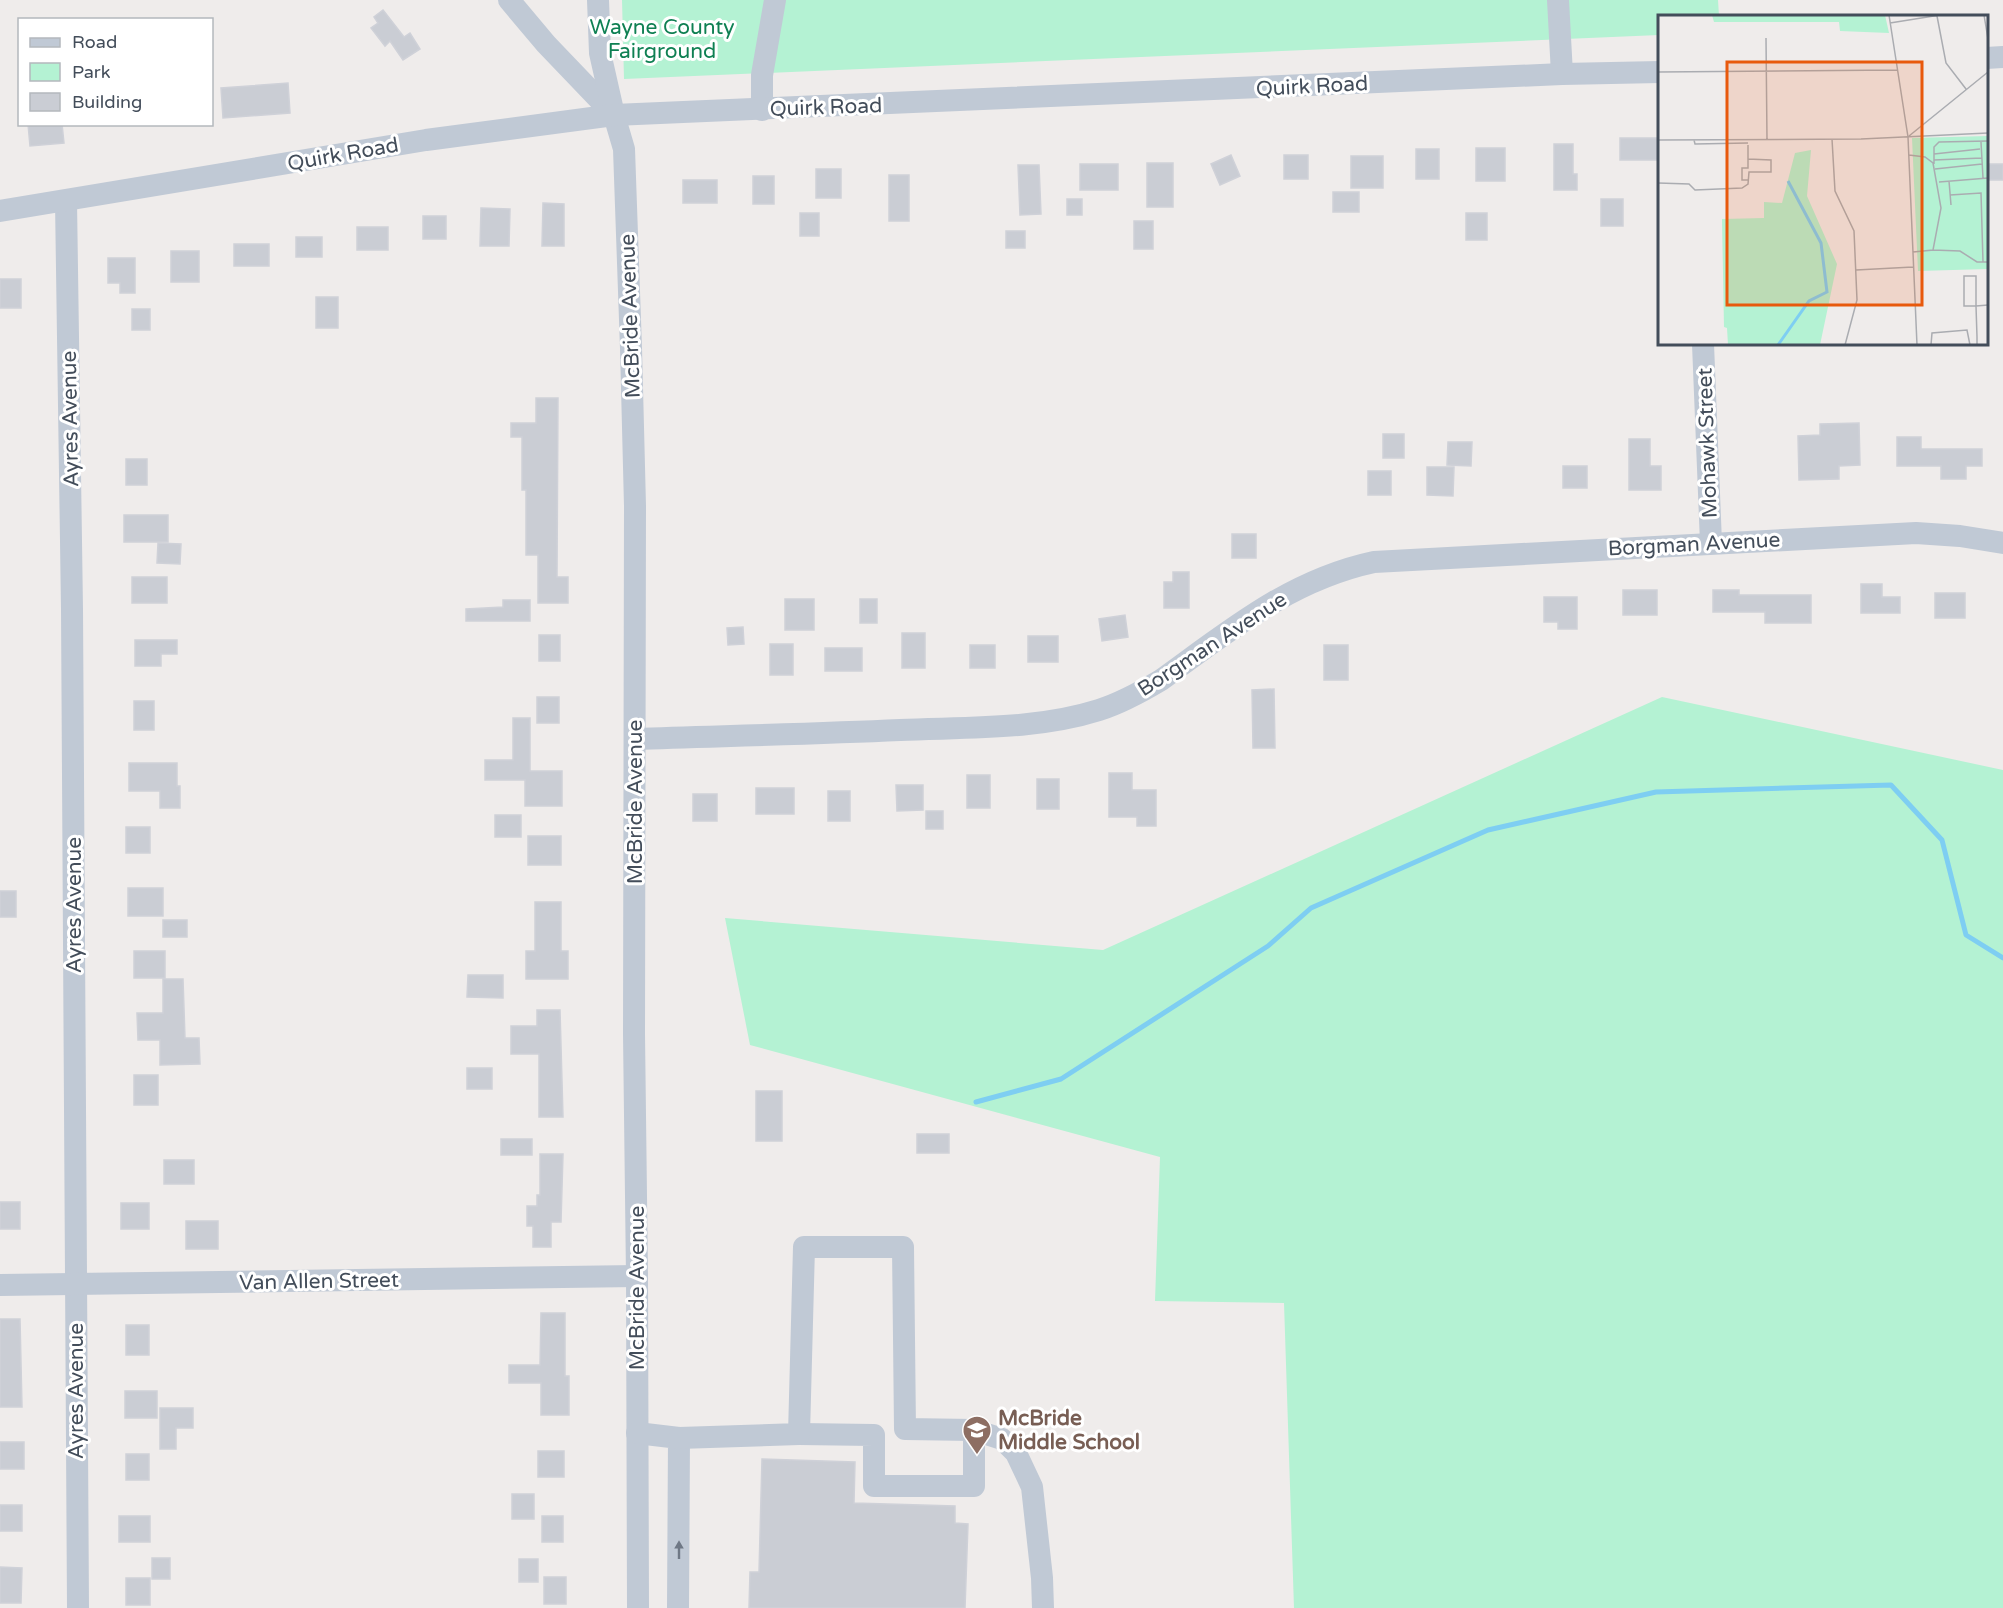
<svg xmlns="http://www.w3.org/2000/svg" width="2003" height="1608" font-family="'Varela Round',sans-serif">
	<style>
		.green { fill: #b4f2d3 }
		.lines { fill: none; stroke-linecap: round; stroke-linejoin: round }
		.stream { stroke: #7ecef2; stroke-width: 5 }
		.building { fill: #cacdd4; stroke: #cfd1d8; stroke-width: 1.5 }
		.minor { stroke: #c0c9d5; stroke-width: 22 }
		.oneway { fill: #6f7885 }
		.labels { text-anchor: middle; stroke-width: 6; stroke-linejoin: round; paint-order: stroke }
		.park-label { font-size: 21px; fill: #0f8053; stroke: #fff }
		.street-label { font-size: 21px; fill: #434d5a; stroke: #fff }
		.education-label { font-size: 21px; font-weight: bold; fill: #785e54; stroke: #fff; text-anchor: start }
		.inset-river { fill: none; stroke: #7ecef2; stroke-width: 3 }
		.inset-road { fill: none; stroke: #aaacb1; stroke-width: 1.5 }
		.view { fill: #e8590c; fill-opacity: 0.15; stroke: #e8590c; stroke-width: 3 }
		.inset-edge { fill: none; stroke: #434d5a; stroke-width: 3 }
	</style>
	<rect width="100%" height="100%" fill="#efeceb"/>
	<g class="green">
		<path d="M622,0H1718L1719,16H1660L1659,35L624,79Z"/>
		<path d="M1662,697L2003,770V1608H1294L1284,1303L1155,1301L1160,1157L750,1045L725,918L1103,950Z"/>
	</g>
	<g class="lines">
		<path class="stream" d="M976,1102L1061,1079L1268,946L1311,908L1488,830L1656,792L1891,785L1942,840L1966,935L2003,958"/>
	</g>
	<g class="building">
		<path d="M383,10L404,37L410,33L420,49L403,60L390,41L385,46L371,28L378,23L374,17Z"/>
		<path d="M288,83L290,113L223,118L221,88Z"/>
		<path d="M28,124H62L64,143L30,146Z"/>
		<rect x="1620" y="138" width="38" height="22"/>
		<path d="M1554,144H1573V174H1577V190H1554Z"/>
		<rect x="1476" y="148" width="29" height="33"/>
		<rect x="1416" y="149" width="23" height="30"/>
		<path d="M1231,155L1240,176L1220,185L1211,164Z"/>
		<rect x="1284" y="155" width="24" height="24"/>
		<rect x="1351" y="156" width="32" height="32"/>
		<rect x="1147" y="163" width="26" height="44"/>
		<rect x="1080" y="164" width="38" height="26"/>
		<rect x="1986" y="164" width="17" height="16"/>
		<path d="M1018,165H1039L1041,214L1020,215Z"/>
		<rect x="816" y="169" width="25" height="29"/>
		<rect x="889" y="175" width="20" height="46"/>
		<rect x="753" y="176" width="21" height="28"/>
		<rect x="683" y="180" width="34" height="23"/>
		<rect x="1333" y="192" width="26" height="20"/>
		<rect x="1067" y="199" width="15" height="16"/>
		<rect x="1601" y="199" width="22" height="27"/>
		<path d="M543,203L564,204V246H542Z"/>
		<path d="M481,208L510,209L509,246H480Z"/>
		<rect x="800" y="213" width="19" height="23"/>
		<rect x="1466" y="213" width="21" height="27"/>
		<rect x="423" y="216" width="23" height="23"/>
		<rect x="1134" y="221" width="19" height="28"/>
		<rect x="357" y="227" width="31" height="23"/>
		<rect x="1006" y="231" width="19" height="17"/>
		<rect x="296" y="237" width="26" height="20"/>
		<rect x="234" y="244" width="35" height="22"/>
		<rect x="171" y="251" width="28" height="31"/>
		<path d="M108,258H135V293H120V283H108Z"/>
		<rect x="0" y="279" width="21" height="29"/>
		<rect x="316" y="297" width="22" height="31"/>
		<rect x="132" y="309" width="18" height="21"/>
		<path d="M536,398H558L557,577H568V603H538V555H526V490H522V437H511V423H536Z"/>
		<path d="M1859,423L1860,465L1839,466V479L1799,480L1798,436L1820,435V424Z"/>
		<rect x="1383" y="434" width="21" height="24"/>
		<path d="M1897,437H1921V449H1982V466H1966V479H1941V466H1897Z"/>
		<path d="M1629,439H1650V466H1661V490H1629Z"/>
		<path d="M1448,442H1472L1471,466L1447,465Z"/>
		<rect x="126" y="459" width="21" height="26"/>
		<rect x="1563" y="466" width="24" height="22"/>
		<path d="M1427,467H1454L1453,496L1427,495Z"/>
		<rect x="1368" y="471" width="23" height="24"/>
		<rect x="124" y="515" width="44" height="27"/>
		<rect x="1232" y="534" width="24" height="24"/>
		<path d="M158,543L181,544L180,564L157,563Z"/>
		<path d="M1173,572H1189V608H1164V582H1173Z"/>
		<rect x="132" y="577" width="35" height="26"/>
		<path d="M1861,584H1882V597H1900V613H1861Z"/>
		<rect x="1623" y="590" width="34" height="25"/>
		<path d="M1713,590H1739V595H1811V623H1765V612H1713Z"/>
		<rect x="1935" y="593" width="30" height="25"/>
		<path d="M1544,597H1577V629H1558V622H1544Z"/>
		<rect x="785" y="599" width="29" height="31"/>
		<rect x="860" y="599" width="17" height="24"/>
		<path d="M503,600H530V621H466V609L503,607Z"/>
		<path d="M1125,615L1128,637L1102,641L1099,619Z"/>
		<path d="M743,627L744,644L728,645L727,628Z"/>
		<rect x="902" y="633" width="23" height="35"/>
		<rect x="539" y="635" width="21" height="26"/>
		<rect x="1028" y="636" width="30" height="26"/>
		<path d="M135,640H177V654H161V666H135Z"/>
		<rect x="770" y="644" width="23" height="31"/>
		<rect x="970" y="645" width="25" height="23"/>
		<rect x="1324" y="645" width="24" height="35"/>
		<rect x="825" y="648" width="37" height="23"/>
		<path d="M1274,689L1275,748H1253L1252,690Z"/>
		<rect x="537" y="697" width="22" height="26"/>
		<rect x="134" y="701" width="20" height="29"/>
		<path d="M513,718H530V771H562V806H525V780H485V760H513Z"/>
		<path d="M129,763H177V786H180V808H160V791H129Z"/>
		<path d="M1109,773H1132V790H1156V826H1137V817H1109Z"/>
		<rect x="967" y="775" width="23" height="33"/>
		<rect x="1037" y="779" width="22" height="30"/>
		<path d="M896,785H923V810L897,811Z"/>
		<rect x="756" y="788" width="38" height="26"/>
		<rect x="828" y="791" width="22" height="30"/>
		<rect x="693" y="794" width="24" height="27"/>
		<rect x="926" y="811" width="17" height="18"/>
		<rect x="495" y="815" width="26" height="22"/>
		<rect x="126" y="827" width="24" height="26"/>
		<rect x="528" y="836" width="33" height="29"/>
		<rect x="128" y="888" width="35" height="28"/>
		<rect x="0" y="891" width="16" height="26"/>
		<path d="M535,902H561V951H568V979H526V951H535Z"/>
		<rect x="163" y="920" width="24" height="17"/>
		<rect x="134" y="951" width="31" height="27"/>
		<path d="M468,975H503V998L467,997Z"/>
		<path d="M163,979H183L185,1038H199L200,1064L160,1065V1040H138L137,1013H163Z"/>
		<path d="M537,1010H560L563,1117H539V1054H511V1026H537Z"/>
		<rect x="467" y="1068" width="25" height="21"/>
		<rect x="134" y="1075" width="24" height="30"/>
		<rect x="756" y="1091" width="26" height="50"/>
		<rect x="917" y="1134" width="32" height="19"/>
		<rect x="501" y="1139" width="31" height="16"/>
		<path d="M540,1154H563L561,1222H551V1247H533V1226H527V1206H537V1195H540Z"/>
		<rect x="164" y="1160" width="30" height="24"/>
		<rect x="0" y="1202" width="20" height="27"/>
		<rect x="121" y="1203" width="28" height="26"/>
		<rect x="186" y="1221" width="32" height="28"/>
		<path d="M541,1313H565V1376H569V1415H541V1383H509V1365H540Z"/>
		<path d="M0,1319H20L22,1407H0Z"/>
		<rect x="126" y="1325" width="23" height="30"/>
		<rect x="125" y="1391" width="32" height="27"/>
		<path d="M160,1408H193V1428H176V1449H160Z"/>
		<rect x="0" y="1442" width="24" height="27"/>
		<rect x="538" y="1451" width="26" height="26"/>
		<rect x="126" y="1454" width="23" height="26"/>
		<path d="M762,1459L855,1462L854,1503L955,1506V1523L968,1524L965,1608H749L750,1572H759Z"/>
		<rect x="512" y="1494" width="22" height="25"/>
		<rect x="0" y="1505" width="22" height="26"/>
		<rect x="119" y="1516" width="31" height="26"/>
		<rect x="542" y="1516" width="21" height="26"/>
		<rect x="152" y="1558" width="18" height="21"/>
		<rect x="519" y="1559" width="19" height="23"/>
		<path d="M0,1567L22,1568L21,1603H0Z"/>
		<rect x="544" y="1577" width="22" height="27"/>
		<rect x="126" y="1578" width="24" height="27"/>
	</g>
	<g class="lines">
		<g class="minor">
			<path d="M509,0L546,44L613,114"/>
			<path d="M598,0L600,53L614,115L624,149L631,348L635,506L634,1034L637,1276L638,1608"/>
			<path d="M1558,0L1562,74"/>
			<path d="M1986,58L2003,57"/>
			<path d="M762,110V75L775,0"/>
			<path d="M66,201L72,609L78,1608"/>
			<path d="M0,211L426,140L614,115L1562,74L1660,72"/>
			<path d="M1703,344L1711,543"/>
			<path d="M635,739C723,736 812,734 900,730C966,727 1036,730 1099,710C1121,703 1141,692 1161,680C1229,631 1290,580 1374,562L1916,533L1960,536L2003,543"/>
			<path d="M0,1285L637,1276"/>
			<path d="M637,1433L679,1438L678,1608"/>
			<path d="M799,1434L874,1435V1486H974V1430"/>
			<path d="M679,1438L799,1434L804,1247H903L905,1429L974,1430L1002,1439L1016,1453L1032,1487L1042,1578L1043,1608"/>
		</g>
	</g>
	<defs><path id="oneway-solid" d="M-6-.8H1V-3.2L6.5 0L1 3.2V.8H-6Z" transform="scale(1.5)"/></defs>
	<use class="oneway" href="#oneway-solid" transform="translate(679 1550) rotate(-90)"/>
	<defs>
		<g id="school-pin" transform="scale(1.5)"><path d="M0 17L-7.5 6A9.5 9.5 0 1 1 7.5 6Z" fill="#8d6e63" stroke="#fff"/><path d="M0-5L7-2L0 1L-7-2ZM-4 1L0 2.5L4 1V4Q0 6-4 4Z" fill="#fff"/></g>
	</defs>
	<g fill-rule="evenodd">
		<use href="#school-pin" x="977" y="1430"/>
	</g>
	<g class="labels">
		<g class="park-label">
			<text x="662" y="34">Wayne County<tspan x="662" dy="24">Fairground</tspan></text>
		</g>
		<g class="street-label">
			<text transform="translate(1312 86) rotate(-3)" y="7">Quirk Road</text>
			<text transform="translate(826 107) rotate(-2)" y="7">Quirk Road</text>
			<text transform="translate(343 154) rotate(-10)" y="7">Quirk Road</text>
			<text transform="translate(630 316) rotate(-92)" y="7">McBride Avenue</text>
			<text transform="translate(70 419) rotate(-91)" y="7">Ayres Avenue</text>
			<text transform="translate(1707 443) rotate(-92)" y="7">Mohawk Street</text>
			<text transform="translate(1694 544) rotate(-3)" y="7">Borgman Avenue</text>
			<text transform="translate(1212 644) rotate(-33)" y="7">Borgman Avenue</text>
			<text transform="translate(635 802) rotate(-90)" y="7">McBride Avenue</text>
			<text transform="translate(74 905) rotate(-90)" y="7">Ayres Avenue</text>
			<text transform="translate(319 1281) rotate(-1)" y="7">Van Allen Street</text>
			<text transform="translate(637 1288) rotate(-90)" y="7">McBride Avenue</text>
			<text transform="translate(76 1391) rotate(-90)" y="7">Ayres Avenue</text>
		</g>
		<g class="education-label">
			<text x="998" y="1425">McBride<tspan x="998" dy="24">Middle School</tspan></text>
		</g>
	</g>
	<g transform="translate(1658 15)">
		<rect width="330" height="330" fill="#efeceb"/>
		<path d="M54,0H227L231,18L182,16L181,7H56ZM330,121V254L260,256L254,123ZM153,135L149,181L179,249L162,330H70L69,313L66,312L64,204L106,203V187L124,188L137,138Z" fill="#b4f2d3"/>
		<path class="inset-river" d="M120,330L151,286L169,277L163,228L130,166"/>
		<path class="inset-road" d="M231,0L250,122L259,330M326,0L330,24M279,1L288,48L308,74M232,8L282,0M108,23L109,125M0,57L239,55M251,121L330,57M174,124L177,176L196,216L199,285L187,330M0,125L203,124L330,118M36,125L37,129L90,128M323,127L325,163M276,139L322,134M251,140L267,142L275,148L283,193L275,235L255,237M90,144V153H84V165H91M276,145L324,143M276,149V132L281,127L330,126M277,154L324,149M291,166L293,190M281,167L330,163M0,168L31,169L37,175L84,173L90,169L91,157H113V145L90,144V130M292,180L323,178L325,247M275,235L302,236L319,247H330M198,255L255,252M273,330L274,318L309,315L312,330M319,330V322L318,291V261H306V291H318L330,290"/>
		<path class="view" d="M69,47H264V290H69Z"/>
		<rect width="330" height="330" class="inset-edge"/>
	</g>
	<rect x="18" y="18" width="195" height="108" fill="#ffffff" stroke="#b4b8bd" stroke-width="1.5"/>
	<rect x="30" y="38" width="30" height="9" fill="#c0c9d5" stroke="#b4b8bd" stroke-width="1.5"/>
	<text x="72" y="48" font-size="18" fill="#434d5a">Road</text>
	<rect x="30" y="63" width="30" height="18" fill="#b4f2d3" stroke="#b4b8bd" stroke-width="1.5"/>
	<text x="72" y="78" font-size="18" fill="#434d5a">Park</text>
	<rect x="30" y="93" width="30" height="18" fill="#cacdd4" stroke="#b4b8bd" stroke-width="1.5"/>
	<text x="72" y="108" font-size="18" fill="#434d5a">Building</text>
</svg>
